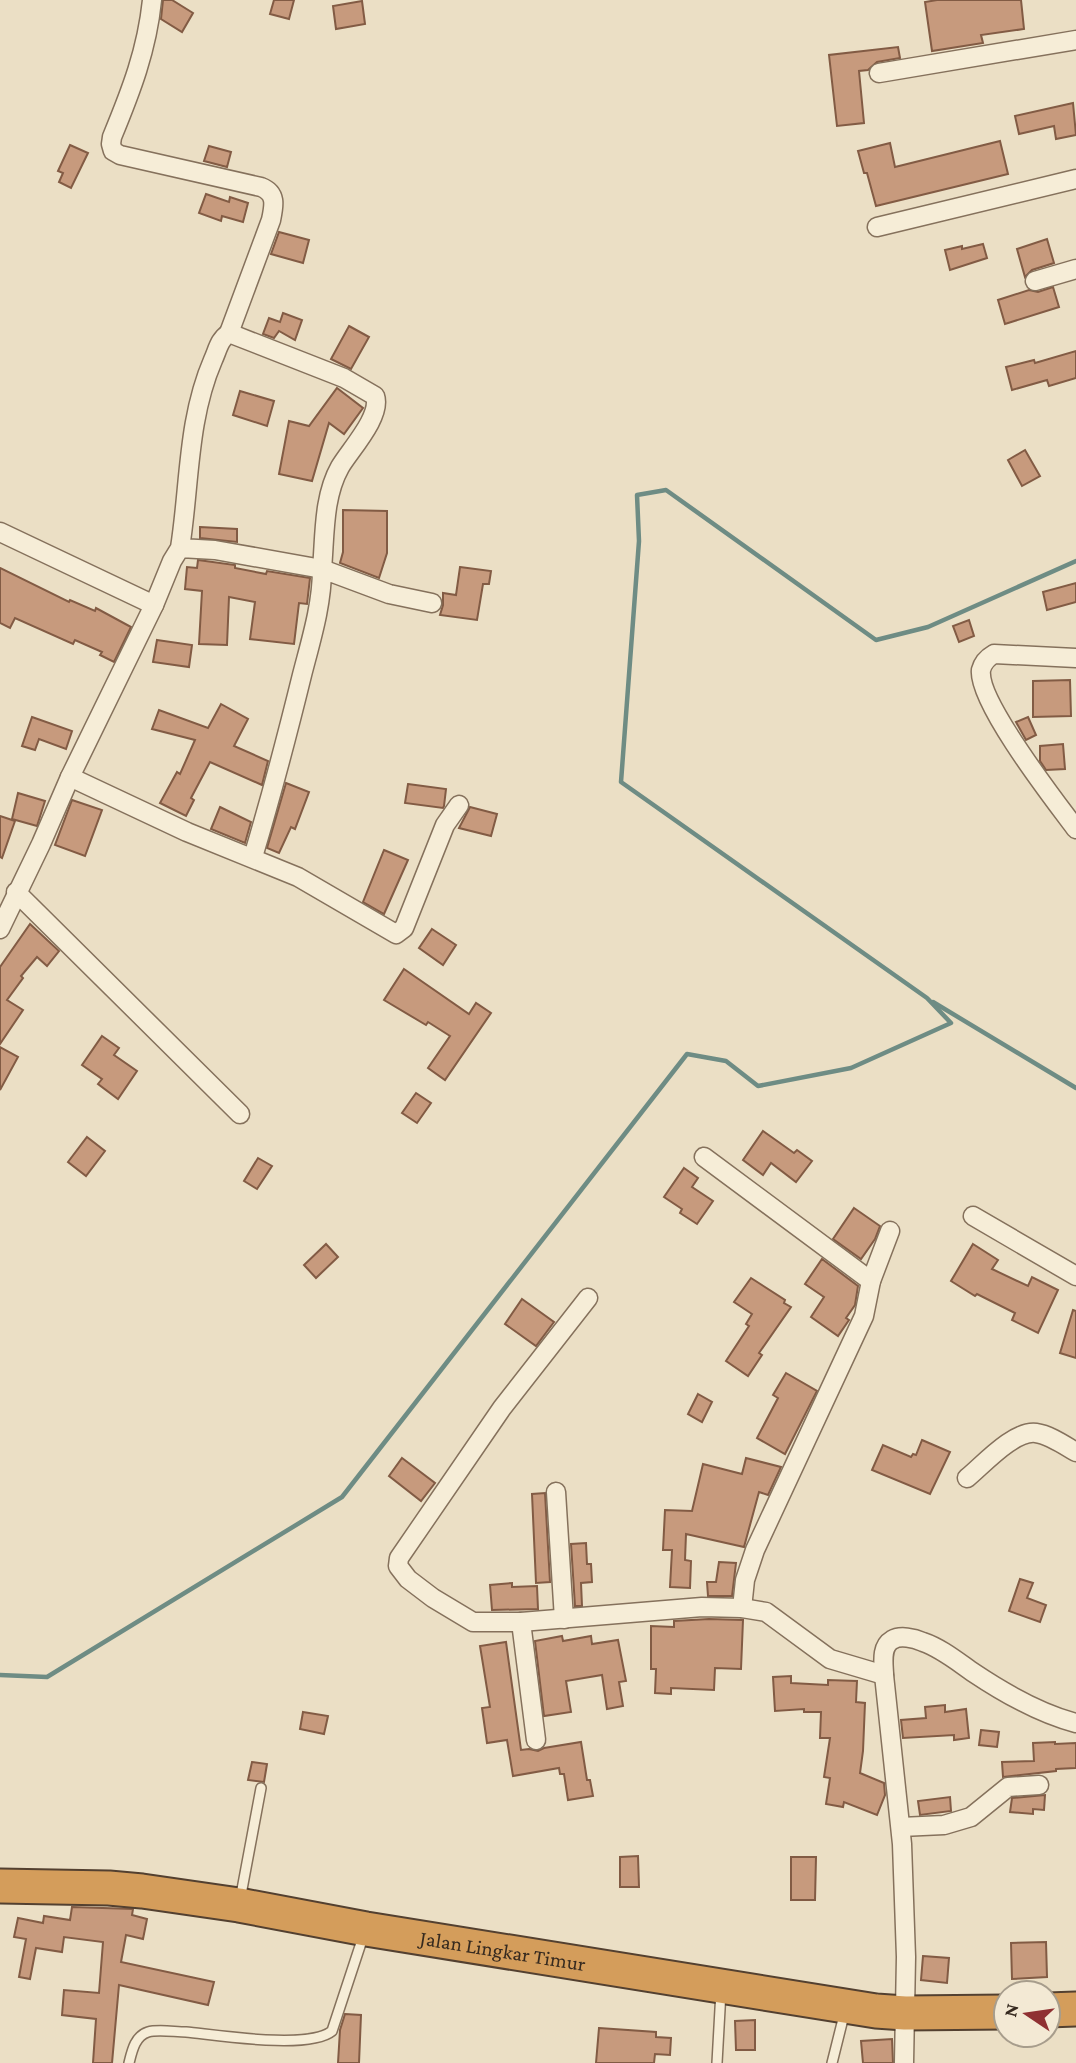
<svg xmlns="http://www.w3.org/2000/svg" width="1076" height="2063" font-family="'Crimson Pro',serif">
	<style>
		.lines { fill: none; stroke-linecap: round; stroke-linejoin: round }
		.stream { stroke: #6e8c84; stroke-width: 4.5 }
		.building { fill: #c79a7d; stroke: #825b44; stroke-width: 2 }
		.lane-casing { stroke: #85715c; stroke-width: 12 }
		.street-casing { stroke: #85715c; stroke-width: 21 }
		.highway-casing { stroke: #534030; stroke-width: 37 }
		.lane { stroke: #f6edd7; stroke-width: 9 }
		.street { stroke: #f6edd7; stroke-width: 18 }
		.highway { stroke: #d49d5b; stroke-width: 33 }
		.labels { text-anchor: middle; stroke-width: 7; stroke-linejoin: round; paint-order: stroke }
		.street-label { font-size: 21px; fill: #362a1f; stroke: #f3e9d4 }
	</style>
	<rect width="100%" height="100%" fill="#ebdfc5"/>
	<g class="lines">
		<g class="stream">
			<path d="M933,1002L1076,1088"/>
			<path d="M0,1675L47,1677L342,1497L687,1054L726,1061L758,1086L851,1068L951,1023L927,998L621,782L639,541L637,495L666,490L876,640L928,627L1076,561"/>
		</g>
	</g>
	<g class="building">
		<path d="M163,0H172L193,13L182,32L161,19Z"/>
		<path d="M274,0H294L289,19L270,14Z"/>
		<path d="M937,0H1021L1024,29L981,35L983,43L932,51L925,2Z"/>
		<path d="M362,1L365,24L336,29L333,6Z"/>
		<path d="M898,47L900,58L877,62L868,70L859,71L864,123L837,126L829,55Z"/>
		<path d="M1073,103L1076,135L1056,139L1054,126L1019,134L1015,116Z"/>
		<path d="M1000,141L1008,174L876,206L867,173H864L858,151L890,143L895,167Z"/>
		<path d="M70,145L88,153L71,188L59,182L63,173L58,171Z"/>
		<path d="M209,146L231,152L227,167L204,161Z"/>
		<path d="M206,194L229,202L230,197L248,203L243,222L222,216L221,221L199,213Z"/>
		<path d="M279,232L309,240L303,263L271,254Z"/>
		<path d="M1047,239L1054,263L1032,270L1025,277L1017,249Z"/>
		<path d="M983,244L987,258L950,270L945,250L962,246V249Z"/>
		<path d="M1053,287L1059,307L1005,324L998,300L1029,290L1038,292Z"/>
		<path d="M283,313L302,320L295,340L279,331L274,338L263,334L269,318L280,322Z"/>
		<path d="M349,326L369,337L351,369L331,359Z"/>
		<path d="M1076,351V378L1049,386L1047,380L1012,390L1006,367L1034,360L1035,363Z"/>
		<path d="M337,388L363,408L344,434L329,423L312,481L279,474L289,421L309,426Z"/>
		<path d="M240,391L274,401L267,426L233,415Z"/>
		<path d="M1025,450L1040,476L1022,486L1008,460Z"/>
		<path d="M343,510L387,511V553L379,578L340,563L343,552Z"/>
		<path d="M200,527L237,529V542L200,538Z"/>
		<path d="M198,560L235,565V568L266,574L267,571L310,578L307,604L299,603L294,644L250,639L255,602L229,597L227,645L199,644L202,591L185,589L187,567L197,568Z"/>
		<path d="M460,567L491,571L489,584H483L477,620L440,615L443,605V593L456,595Z"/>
		<path d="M0,568L69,602L70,600L95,611L96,608L131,627L114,662L100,655L102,652L75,640L73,644L15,618L10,628L0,623Z"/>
		<path d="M1076,583V602L1047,610L1043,592Z"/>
		<path d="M969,620L974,636L959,642L953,626Z"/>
		<path d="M157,640L192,645L189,667L153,662Z"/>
		<path d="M1070,680L1071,716L1033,717V681Z"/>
		<path d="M221,704L248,719L234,746L268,761L262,785L210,762L191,798L194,800L186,816L160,803L177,772L180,774L195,740L152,729L159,710L208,728Z"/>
		<path d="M32,717L72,731L66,749L39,739L35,750L22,746Z"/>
		<path d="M1028,717L1036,735L1026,740L1016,722Z"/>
		<path d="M1063,744L1065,769L1046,770L1040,761V746Z"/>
		<path d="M286,783L309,792L295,829L291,827L279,853L267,848Z"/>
		<path d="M408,784L446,789L444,806L443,808L405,803Z"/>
		<path d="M18,793L45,801L37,826L12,819Z"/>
		<path d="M72,800L102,810L85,856L55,845Z"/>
		<path d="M220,807L251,822L245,843L211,829Z"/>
		<path d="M470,807L497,814L491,836L459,828Z"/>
		<path d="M0,816L15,821L2,858L0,857Z"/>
		<path d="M384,850L408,860L384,914L363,902Z"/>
		<path d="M30,924L59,951L47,966L37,957L21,976L23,978L7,1000L23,1010L0,1044V967Z"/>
		<path d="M432,929L456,945L443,965L419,948Z"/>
		<path d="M404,969L469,1014L476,1003L491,1013L445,1080L428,1068L450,1036L428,1022L426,1025L384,1000Z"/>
		<path d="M102,1036L119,1048L114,1055L137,1071L118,1099L98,1084L102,1079L82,1065Z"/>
		<path d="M0,1047L18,1057L0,1090Z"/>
		<path d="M416,1093L431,1103L417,1123L402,1113Z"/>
		<path d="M763,1131L794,1153L797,1150L812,1161L796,1182L771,1163L763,1175L743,1160Z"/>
		<path d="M87,1137L105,1151L86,1176L68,1162Z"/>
		<path d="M258,1158L272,1166L257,1189L244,1181Z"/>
		<path d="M684,1168L698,1178L692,1187L713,1201L697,1224L680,1213L682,1209L664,1197Z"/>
		<path d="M854,1208L880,1226L875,1239L861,1259L833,1239Z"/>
		<path d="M326,1244L338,1257L316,1278L304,1265Z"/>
		<path d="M973,1244L998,1260L992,1269L1028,1286L1032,1277L1058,1290L1038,1333L1012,1320L1015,1313L977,1294L975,1296L951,1281Z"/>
		<path d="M822,1259L858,1286L855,1305L846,1318L849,1320L838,1336L811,1317L824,1297L805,1284Z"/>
		<path d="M751,1278L785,1300L784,1303L791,1307L759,1353L762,1355L748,1376L726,1361L749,1326L746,1324L752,1314L734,1302Z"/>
		<path d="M522,1299L554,1322L536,1346L505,1324Z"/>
		<path d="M1073,1310L1076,1311V1358L1060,1353Z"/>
		<path d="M786,1373L817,1391L785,1454L757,1438L778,1398L773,1395Z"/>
		<path d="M698,1394L712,1402L702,1422L688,1414Z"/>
		<path d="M922,1440L950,1452L930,1494L872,1470L883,1445L911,1457L913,1454L916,1455Z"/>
		<path d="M402,1458L435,1483L421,1501L389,1476Z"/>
		<path d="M746,1458L781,1467L768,1495L759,1492L744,1547L686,1534L685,1560L691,1561L690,1588L670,1587L672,1550H663L665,1510L692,1511L703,1464L742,1474Z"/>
		<path d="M545,1493L550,1582L536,1583L532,1494Z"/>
		<path d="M586,1543L587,1564H591L592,1582L581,1583L582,1606H575L571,1544Z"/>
		<path d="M719,1562L736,1563L732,1596H708L707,1582H716Z"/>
		<path d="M1020,1579L1033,1583L1027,1598L1046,1605L1040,1622L1009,1611Z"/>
		<path d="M512,1583V1587L537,1586L538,1609L492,1610L490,1585Z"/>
		<path d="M709,1619L743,1620L741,1669L715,1668L714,1690L671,1688V1694L655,1693L656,1669H651V1626L674,1627V1621Z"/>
		<path d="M562,1636L563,1641L591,1636L592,1644L618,1640L626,1681L619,1682L623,1706L607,1709L602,1675L566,1681L571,1712L544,1716L535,1641Z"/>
		<path d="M506,1642L521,1750L529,1749L538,1751L544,1748L581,1742L587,1780H590L593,1796L568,1800L564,1774H560L559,1768L513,1776L507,1740L487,1743L482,1708L490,1707L480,1646Z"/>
		<path d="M791,1676V1683L828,1685V1680L857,1681L856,1702L865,1703L863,1751L860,1773L884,1783L885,1795L877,1815L844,1802L843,1807L826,1804L830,1778L824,1777L830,1738H820L821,1712H804V1709L775,1711L773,1677Z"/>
		<path d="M945,1705V1712L966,1709L969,1738L954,1740V1735L903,1738L901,1720L926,1718L925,1707Z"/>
		<path d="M303,1712L328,1716L324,1734L300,1729Z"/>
		<path d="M981,1730L999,1732L997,1747L979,1745Z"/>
		<path d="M1055,1742V1744L1076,1743V1768L1056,1769V1771L1003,1777L1002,1762L1034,1761L1033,1743Z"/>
		<path d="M252,1762L267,1764L264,1782L248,1780Z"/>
		<path d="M1045,1795L1044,1810L1033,1809V1814L1010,1812L1012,1798Z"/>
		<path d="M950,1797L951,1811L920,1815L918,1801Z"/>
		<path d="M638,1856L639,1887H620V1857Z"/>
		<path d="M791,1857H816L815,1900H791Z"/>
		<path d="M72,1907L133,1909L132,1915L147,1919L143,1939L126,1935L121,1962L214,1982L208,2005L119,1985L112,2063H93L96,2019L62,2015L64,1990L99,1993L103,1942L64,1937L62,1952L36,1948L30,1979L19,1977L26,1939L14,1937L18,1918L43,1923L44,1916L70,1920Z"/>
		<path d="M1046,1942L1047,1977L1012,1979L1011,1943Z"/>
		<path d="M923,1956L949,1958L947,1983L921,1980Z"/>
		<path d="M345,2014L361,2015L359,2063H338L340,2030Z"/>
		<path d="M755,2020V2050H736L735,2021Z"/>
		<path d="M599,2028L656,2032V2037L671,2038L670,2055L655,2054L654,2063H596Z"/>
		<path d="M892,2039L893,2063H863L861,2041Z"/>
	</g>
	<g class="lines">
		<g class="lane-casing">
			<g id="lane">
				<path d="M240,1900L261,1788"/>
				<path d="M129,2063C132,2051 135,2036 148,2032C158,2029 175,2032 186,2032C217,2035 309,2050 332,2031L364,1934"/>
				<path d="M717,2063L721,1991"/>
				<path d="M832,2063L845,2011"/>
			</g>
		</g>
		<g class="street-casing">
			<g id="street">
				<path d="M152,0C147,50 131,91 112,137L111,144L113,151L120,155L261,187C277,193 274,206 271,220L229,333"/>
				<path d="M879,73L1076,40"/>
				<path d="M877,227L1076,179"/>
				<path d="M1035,281L1076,269"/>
				<path d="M0,532L154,605L70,777L41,844L0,929"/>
				<path d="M154,605L172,561L180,548L215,550L322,569C325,536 323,497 340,467C350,450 382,416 375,396L344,378L229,333C219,340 218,349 213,360C187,420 190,485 180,548"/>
				<path d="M1076,658L994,654C987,658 983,662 981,670C977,701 1055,801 1076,829"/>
				<path d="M70,777L187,832L298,877L396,934L404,928L445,825L459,805"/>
				<path d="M253,857C271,797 287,736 302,675C311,640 322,605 322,569L389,594L432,603"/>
				<path d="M16,892L240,1114"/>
				<path d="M704,1157L871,1281"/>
				<path d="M973,1216L1076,1276"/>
				<path d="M588,1298L502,1408L399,1558L398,1566L408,1579L433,1598L473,1622H521L702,1607L742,1608L766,1612L830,1659L884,1675"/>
				<path d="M967,1478C983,1465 1014,1430 1036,1433C1050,1435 1064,1445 1076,1452"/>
				<path d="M556,1492L564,1619"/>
				<path d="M742,1608L745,1580L755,1550L864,1316L871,1281L890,1231"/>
				<path d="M521,1622L536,1740"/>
				<path d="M901,1827L944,1825L971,1817L1008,1787L1039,1785"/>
				<path d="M904,2063L906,1957L902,1844L884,1675C884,1665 880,1647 892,1640C900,1635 914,1638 923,1642C941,1648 958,1662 974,1673C1004,1693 1041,1714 1076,1723"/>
			</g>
		</g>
		<g class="highway-casing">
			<g id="highway">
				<path id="s1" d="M0,1886L109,1888L142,1891L239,1905L366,1929L876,2011L905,2013L1006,2012"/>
				<path d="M1048,2010L1076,2009"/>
			</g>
		</g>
		<use href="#lane" class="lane"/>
		<use href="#street" class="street"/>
		<use href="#highway" class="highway"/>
	</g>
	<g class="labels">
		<g class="street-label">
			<text dy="7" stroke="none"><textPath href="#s1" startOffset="508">Jalan Lingkar Timur</textPath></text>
		</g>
	</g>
	<g transform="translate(1027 2014) rotate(283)"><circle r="33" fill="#f3e9d4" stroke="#a79d8c" stroke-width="2"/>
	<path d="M0-5L12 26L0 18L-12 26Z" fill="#8f3032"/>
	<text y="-10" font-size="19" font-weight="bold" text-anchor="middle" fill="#362a1f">N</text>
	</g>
</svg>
